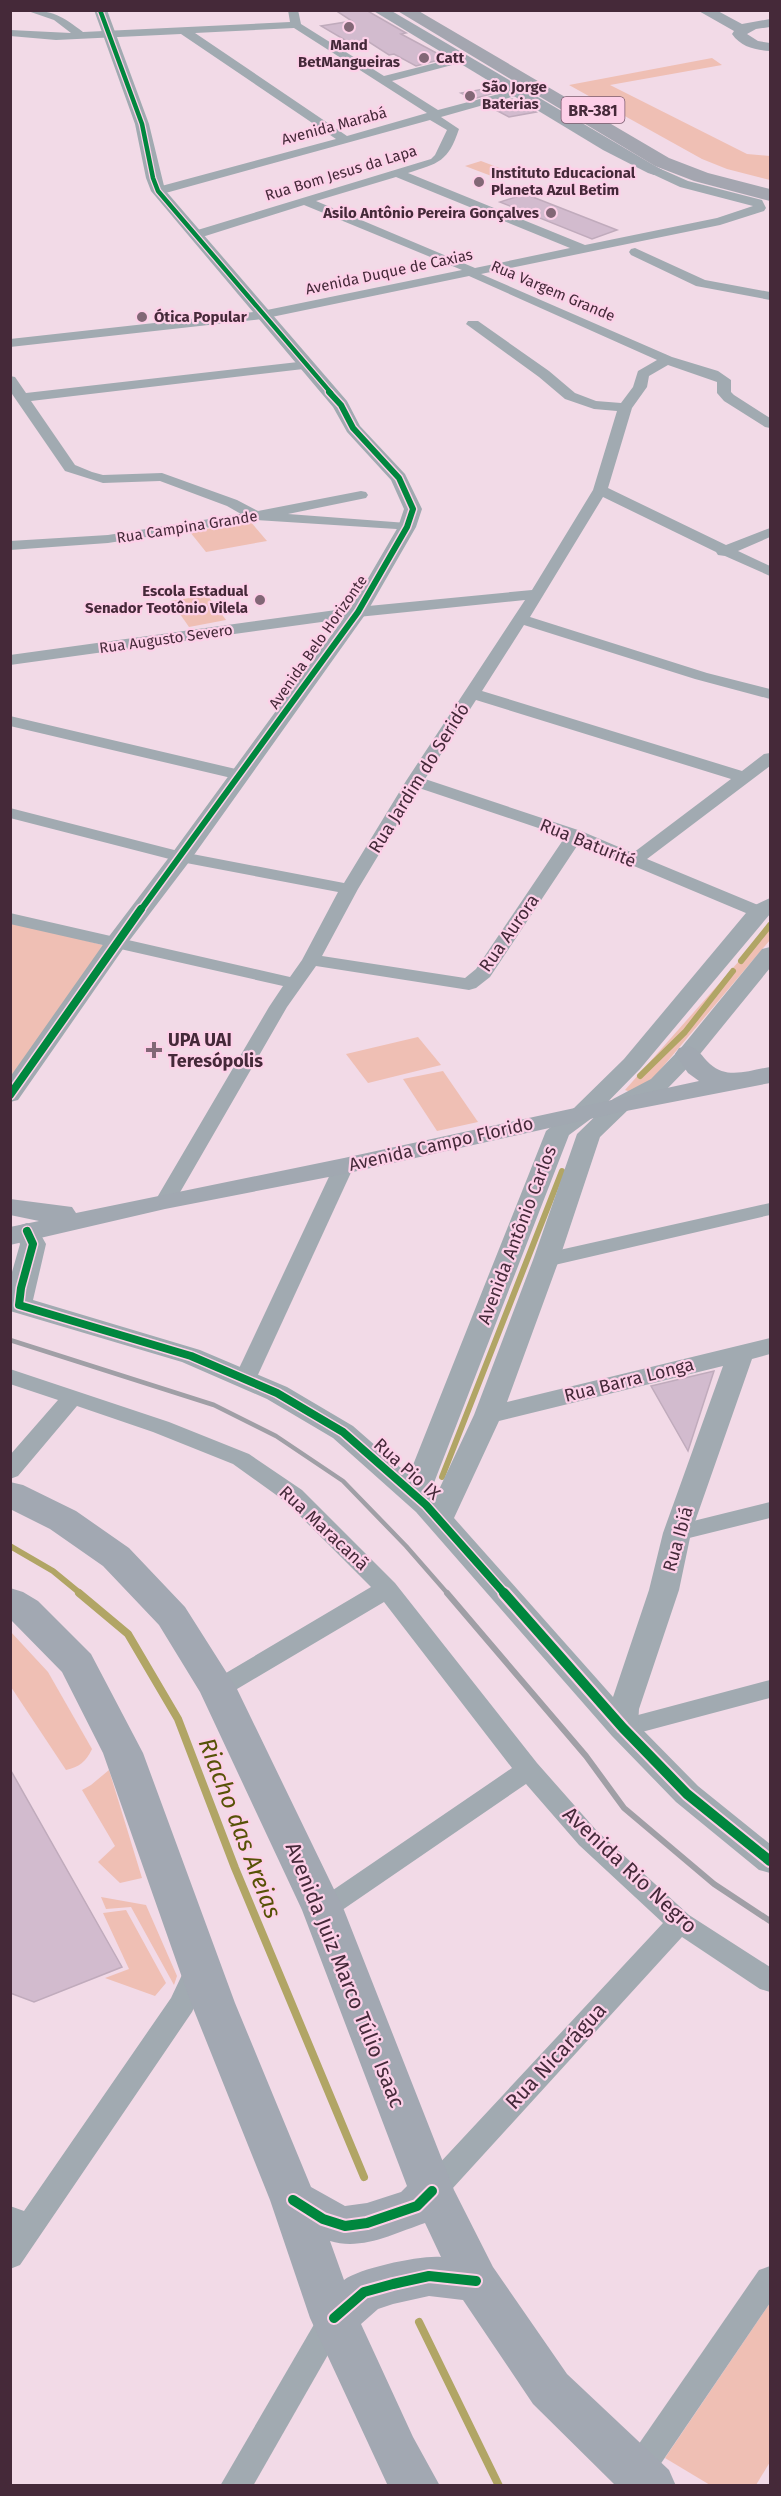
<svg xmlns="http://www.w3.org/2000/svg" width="781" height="2496" font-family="'Fira Sans',sans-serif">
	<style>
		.green { fill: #efbfb4 }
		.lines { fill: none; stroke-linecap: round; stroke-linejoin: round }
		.stream-far1 { stroke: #b1a565; stroke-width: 6 }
		.stream { stroke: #b1a565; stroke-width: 8 }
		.building { fill: #d2bbce; stroke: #c0abbc; stroke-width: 1.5 }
		.minor { fill: #a1aab1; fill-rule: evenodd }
		.tertiary { fill: #a1aab1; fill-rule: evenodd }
		.secondary { fill: #a1a8b1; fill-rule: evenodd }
		.primary { fill: #a2a8b2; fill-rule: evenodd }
		.motorway { fill: #a4a6b0; fill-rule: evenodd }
		.rail-far1 { stroke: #a09fa6; stroke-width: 4.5 }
		.rail { stroke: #a09fa6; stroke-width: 6 }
		.cycleway-far3-casing { stroke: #fdd0e8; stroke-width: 7 }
		.cycleway-far2-casing { stroke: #fdd0e8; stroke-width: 9 }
		.cycleway-far1-casing { stroke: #fdd0e8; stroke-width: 11 }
		.cycleway-casing { stroke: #fdd0e8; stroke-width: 14 }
		.cycleway-far3 { stroke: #00873e; stroke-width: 4.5 }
		.cycleway-far2 { stroke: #00873e; stroke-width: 6 }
		.cycleway-far1 { stroke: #00873e; stroke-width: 8 }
		.cycleway { stroke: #00873e; stroke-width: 10 }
		.poi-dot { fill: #826776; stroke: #fdd0e8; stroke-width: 2 }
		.labels { text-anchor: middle; stroke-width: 4.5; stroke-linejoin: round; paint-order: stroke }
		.far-poi-label { font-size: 15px; font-weight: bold; fill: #452939; stroke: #fdd0e8; text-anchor: start }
		.far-street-label { font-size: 15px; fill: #452939; stroke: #fdd0e8 }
		.shield { fill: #fdd0e8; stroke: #7c5b6e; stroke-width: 1.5 }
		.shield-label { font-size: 16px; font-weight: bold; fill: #452939 }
		.street-label { font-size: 18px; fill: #452939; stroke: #fdd0e8 }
		.poi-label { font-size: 18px; font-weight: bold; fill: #452939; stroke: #fdd0e8; text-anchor: start }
		.near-street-label { font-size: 21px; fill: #452939; stroke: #fdd0e8 }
		.near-water-label { font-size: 24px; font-style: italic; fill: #575207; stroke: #fdd0e8 }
	</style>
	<rect width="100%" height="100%" fill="#f2dae7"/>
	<g class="green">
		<path d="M712,58L722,65L610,85L747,154L770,156V180L727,169L702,159L569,85Z"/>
		<path d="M481,161L518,175L502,180L465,166Z"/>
		<path d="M250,521L267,541L206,552L190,532Z"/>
		<path d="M207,595L226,620L189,627L171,601Z"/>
		<path d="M11,921L110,947L11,1084Z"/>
		<path d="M770,926V940L639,1095L625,1090Z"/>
		<path d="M418,1037L441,1065L368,1083L346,1054Z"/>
		<path d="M443,1071L478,1122L437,1131L403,1079Z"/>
		<path d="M10,1631L48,1672L92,1749C86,1762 79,1767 66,1770L11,1687Z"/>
		<path d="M109,1770L142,1878L120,1883L98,1862L115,1846L82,1790L91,1785Z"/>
		<path d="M101,1897L146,1905L177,1976L174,1985L131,1907L106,1909Z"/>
		<path d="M126,1910L166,1983L155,1996L105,1978L129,1969L103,1913Z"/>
		<path d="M770,2303V2462L756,2485H710L665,2458Z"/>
	</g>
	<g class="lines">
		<g class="stream-far1">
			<path d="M741,961L770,925"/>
			<path d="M640,1076L685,1032L733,971"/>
			<path d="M442,1477L562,1171"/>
			<path d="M10,1546L53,1571L81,1594"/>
		</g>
		<g class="stream">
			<path d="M79,1593L128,1634L178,1719L235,1868L364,2177"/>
			<path d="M419,2322L499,2486"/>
		</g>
	</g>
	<g class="building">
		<path d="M335,10H366L406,33L401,34L446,58L416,66L394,54L389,55L366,40L350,43L321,26L352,21Z"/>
		<path d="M490,88L498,92L473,99L461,93Z"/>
		<path d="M512,99L526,106L536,112L509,117L488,106Z"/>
		<path d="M525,194L617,230L592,239L500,202Z"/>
		<path d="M714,1371L688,1451L651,1386Z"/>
		<path d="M10,1769L122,1967L34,2002L10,1993Z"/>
	</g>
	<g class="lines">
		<g class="minor">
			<path d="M25,10C53,10 62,16 83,32L290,22L288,10H298L301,24L384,76L463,56L467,57V61L392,81L438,110L518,89L524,92L522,94L441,117L459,129C448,162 439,163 408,173L585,245L717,218L753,206L680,187L650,173V167L654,166L688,181L762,200L766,208L764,211L720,225L481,274L672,357L718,371L731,380V392L734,395L770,418V428L765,427L724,401L717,393V382L668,365L649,376L647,387L632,408L608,488L726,545L770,528V537L738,551L770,566V576L725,556L718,555L716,552L603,497L530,617L707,673L770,689V699L695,679L524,625L482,691L742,771L764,754L770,753V766L647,859L765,908L768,912L765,916H753L579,843L490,977L476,988L469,990L316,966L287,1007L175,1201L172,1205L165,1207L158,1205L155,1201L269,1007L283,986L10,924V913L290,977L302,960L338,892L181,862L10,818V808L182,852L344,883L406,781L525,600L358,617L10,665V655L358,607L532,590L593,490L617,411L594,409L565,399L539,377L466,324L468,321H478L549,371L575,393L596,401L621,403L633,387L638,371L657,360L469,276L262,319L10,347V339L262,311L462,270L304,205L199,238L195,239L189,235L191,232L431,159L435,155L447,130L430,120L162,194H154V188L336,139L181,34L56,40L10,36V30L71,33L54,20ZM294,28L427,113L347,136L195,33ZM396,177L570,248L475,268L316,201ZM476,700L731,779L633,853L581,831L425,779ZM419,788L565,837L476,969L465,978L322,956L358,889Z"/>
			<path d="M635,248L705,280L770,292V300L696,286L631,255L629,252L631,249Z"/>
			<path d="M307,361L312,362L314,365L312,368L31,401L75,465L92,472L103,475L162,473L237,500L258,511L361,491L366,492L368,495L366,498L288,514L407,523L414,527L412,530L256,520L108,543L10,550V541L108,535L241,514L227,506L160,481L103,483L65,471L10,391V376L15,377L26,393Z"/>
			<path d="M10,716L240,770L246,771L248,775L246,779L240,780L10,726Z"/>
			<path d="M344,1160L351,1162L354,1166L256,1379L253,1384L245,1386L237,1384L234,1379L334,1166L337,1162Z"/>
			<path d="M770,1203V1215L546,1267L539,1265L535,1260L539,1255L546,1253Z"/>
			<path d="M10,1369L169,1422L249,1454L302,1490L395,1583L537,1763L597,1831L689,1915L770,1967V1992L760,1989L682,1937L442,2200L432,2203L422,2200L417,2191L422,2182L663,1923L579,1845L526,1784L332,1917L323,1920L314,1917L310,1910L314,1903L512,1768L384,1602L227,1695L218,1698L209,1695L206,1689L209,1683L371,1587L286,1502L233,1464L153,1432L77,1406L18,1476L10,1479V1455L58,1400L10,1384Z"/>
			<path d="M770,1502V1518L677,1541L669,1539L665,1533L669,1527Z"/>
			<path d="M770,1680V1698L623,1737L614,1735L610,1728L614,1721L623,1719Z"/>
			<path d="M199,1957L209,1960L213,1968L192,2012L20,2265L10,2269V2206L24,2211L171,1998L189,1960Z"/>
			<path d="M770,2266V2303L647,2484H625L620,2474L625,2464L759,2270Z"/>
			<path d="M334,2305L345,2309L349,2318L253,2486H220L323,2309Z"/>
		</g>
		<g class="tertiary">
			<path d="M94,10H107L149,124L165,190L347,401L360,426L405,474L422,509L416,527L367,612L189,862L123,949L18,1100L10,1102V1077L107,939L173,852L349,611L398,527L404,509L391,480L347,432L333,407L151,191L146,178L135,124Z"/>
			<path d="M770,898V914L640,1069L592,1118L569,1135L430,1493L435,1498L474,1415L533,1260L577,1134L613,1099L651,1079L680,1049L762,949L770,947V968L696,1059L667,1089L629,1109L600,1137L559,1260L507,1402L770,1338V1354L752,1359L691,1533L679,1590L639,1709L638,1725L698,1786L770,1844V1873L759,1870L676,1802L612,1736L416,1512L333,1438L267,1399L182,1362L10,1311V1279L20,1244L14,1231L18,1226L27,1223L36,1226L46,1244L33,1300L200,1350L287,1387L353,1426L409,1475L546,1131L574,1108L624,1059L751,907ZM723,1366L663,1533L649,1590L613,1697L454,1518L499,1421Z"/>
		</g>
		<g class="secondary">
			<path d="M372,10H390L662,170L654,175L648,173L603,150Z"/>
			<path d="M697,10H716L742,24L770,19V27L756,29L747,34L758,41L770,43V51C755,50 741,47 732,34L734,31Z"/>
			<path d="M688,1046C700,1049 701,1056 710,1064C728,1080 749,1070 770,1067V1083L621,1112L344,1174L165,1209L10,1245V1227L39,1221L10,1215V1199L72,1207L76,1213L344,1158L699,1081L688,1073L675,1054L679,1048Z"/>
		</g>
		<path class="primary" d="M10,1482L23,1485L76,1511L129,1548L185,1607L237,1689L344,1910L454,2190L493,2267L567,2374L669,2470L676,2486H616L533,2404L463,2300L429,2296L393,2304L378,2309L361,2324L413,2437L440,2486H388L310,2318L270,2200L191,2003L103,1753L62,1672L10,1619V1588L23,1592L38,1601L91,1654L143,1753L235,2003L311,2187L345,2206L367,2203L401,2192L407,2186L302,1910L200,1692L159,1625L103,1566L50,1529L10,1509ZM425,2223L441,2257C421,2255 360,2268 344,2280L330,2241C362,2251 395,2233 425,2223Z"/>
		<path class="motorway" d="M396,10H417L669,158L708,173L770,189V201L694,181L655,166Z"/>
		<path class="rail-far1" d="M10,1340L214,1405L276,1436L343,1481L406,1546L448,1594"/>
		<path class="rail" d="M447,1593L586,1756L624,1808L714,1884L770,1921"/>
		<g class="cycleway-far3-casing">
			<path id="cycleway-far3" d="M100,10L142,124L153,178L158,191L331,393"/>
		</g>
		<g class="cycleway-far2-casing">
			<path id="cycleway-far2" d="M140,911L358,612L407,527L413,509L399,478L353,428L341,405L329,392"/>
		</g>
		<g class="cycleway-far1-casing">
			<g id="cycleway-far1">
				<path d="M10,1095L141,909"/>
				<path d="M27,1231L33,1244L21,1288L19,1305L191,1356L277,1393L343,1432L426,1505L505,1594"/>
			</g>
		</g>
		<g class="cycleway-casing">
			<g id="cycleway">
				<path d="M504,1593L623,1728L687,1794L770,1861"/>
				<path d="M293,2200L323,2219L345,2226L367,2223L417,2206L432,2191"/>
				<path d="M334,2318L364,2292L393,2284L429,2276L476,2281"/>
			</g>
		</g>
		<use href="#cycleway-far3" class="cycleway-far3"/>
		<use href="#cycleway-far2" class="cycleway-far2"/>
		<use href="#cycleway-far1" class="cycleway-far1"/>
		<use href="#cycleway" class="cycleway"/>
	</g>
	<g class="poi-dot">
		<circle cx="349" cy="27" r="6"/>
		<circle cx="424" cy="58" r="6"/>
		<circle cx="470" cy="96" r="6"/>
		<circle cx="479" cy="182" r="6"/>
		<circle cx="551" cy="213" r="6"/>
		<circle cx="142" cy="317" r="6"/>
		<circle cx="260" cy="600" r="6"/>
		<path d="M151 1041h6v6h6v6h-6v6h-6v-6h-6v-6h6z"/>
	</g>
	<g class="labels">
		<g class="far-poi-label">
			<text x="349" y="50" text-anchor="middle">Mand<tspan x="349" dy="17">BetMangueiras</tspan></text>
			<text x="436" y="63">Catt</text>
			<text x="482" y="92">São Jorge<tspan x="482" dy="17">Baterias</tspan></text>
			<text x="491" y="178">Instituto Educacional<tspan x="491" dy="17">Planeta Azul Betim</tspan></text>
			<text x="539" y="218" text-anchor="end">Asilo Antônio Pereira Gonçalves</text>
			<text x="154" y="322">Ótica Popular</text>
			<text x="248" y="596" text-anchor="end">Escola Estadual<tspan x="248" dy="17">Senador Teotônio Vilela</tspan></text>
		</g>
		<g class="far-street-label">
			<text transform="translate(334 126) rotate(-15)" y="5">Avenida Marabá</text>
			<text transform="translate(341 173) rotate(-17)" y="5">Rua Bom Jesus da Lapa</text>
			<text transform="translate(389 272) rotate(-12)" y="5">Avenida Duque de Caxias</text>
			<text transform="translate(553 291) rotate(23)" y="5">Rua Vargem Grande</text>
			<text transform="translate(187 527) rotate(-9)" y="5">Rua Campina Grande</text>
			<text transform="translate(166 639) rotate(-8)" y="5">Rua Augusto Severo</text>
			<text transform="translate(318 642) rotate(-55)" y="5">Avenida Belo Horizonte</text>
		</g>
		<rect class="shield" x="561.5" y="97" width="63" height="26" rx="4.5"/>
		<g class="shield-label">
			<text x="593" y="116">BR-381</text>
		</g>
		<g class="street-label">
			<text transform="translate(419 778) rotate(-58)" y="6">Rua Jardim do Seridó</text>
			<text transform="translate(588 843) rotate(22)" y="6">Rua Baturité</text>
			<text transform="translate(509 933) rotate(-55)" y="6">Rua Aurora</text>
			<text transform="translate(441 1144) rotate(-13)" y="6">Avenida Campo Florido</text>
			<text transform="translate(517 1235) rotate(-69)" y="6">Avenida Antônio Carlos</text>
			<text transform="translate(629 1380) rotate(-14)" y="6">Rua Barra Longa</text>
			<text transform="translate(407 1469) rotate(42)" y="6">Rua Pio IX</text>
			<text transform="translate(324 1528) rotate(43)" y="6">Rua Maracanã</text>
			<text transform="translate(678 1539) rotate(-74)" y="6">Rua Ibiá</text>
		</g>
		<g class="poi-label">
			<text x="168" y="1046">UPA UAI<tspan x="168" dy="21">Teresópolis</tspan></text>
		</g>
		<g class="near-street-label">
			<text transform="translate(630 1870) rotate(43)" y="7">Avenida Rio Negro</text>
			<text transform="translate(345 1975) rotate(68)" y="7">Avenida Juiz Marco Túlio Isaac</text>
			<text transform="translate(556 2056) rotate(-47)" y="7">Rua Nicarágua</text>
		</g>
		<g class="near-water-label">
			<text transform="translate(240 1828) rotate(69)" y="8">Riacho das Areias</text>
		</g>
	</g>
	<rect width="781" height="2496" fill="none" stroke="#452939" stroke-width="24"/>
</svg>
